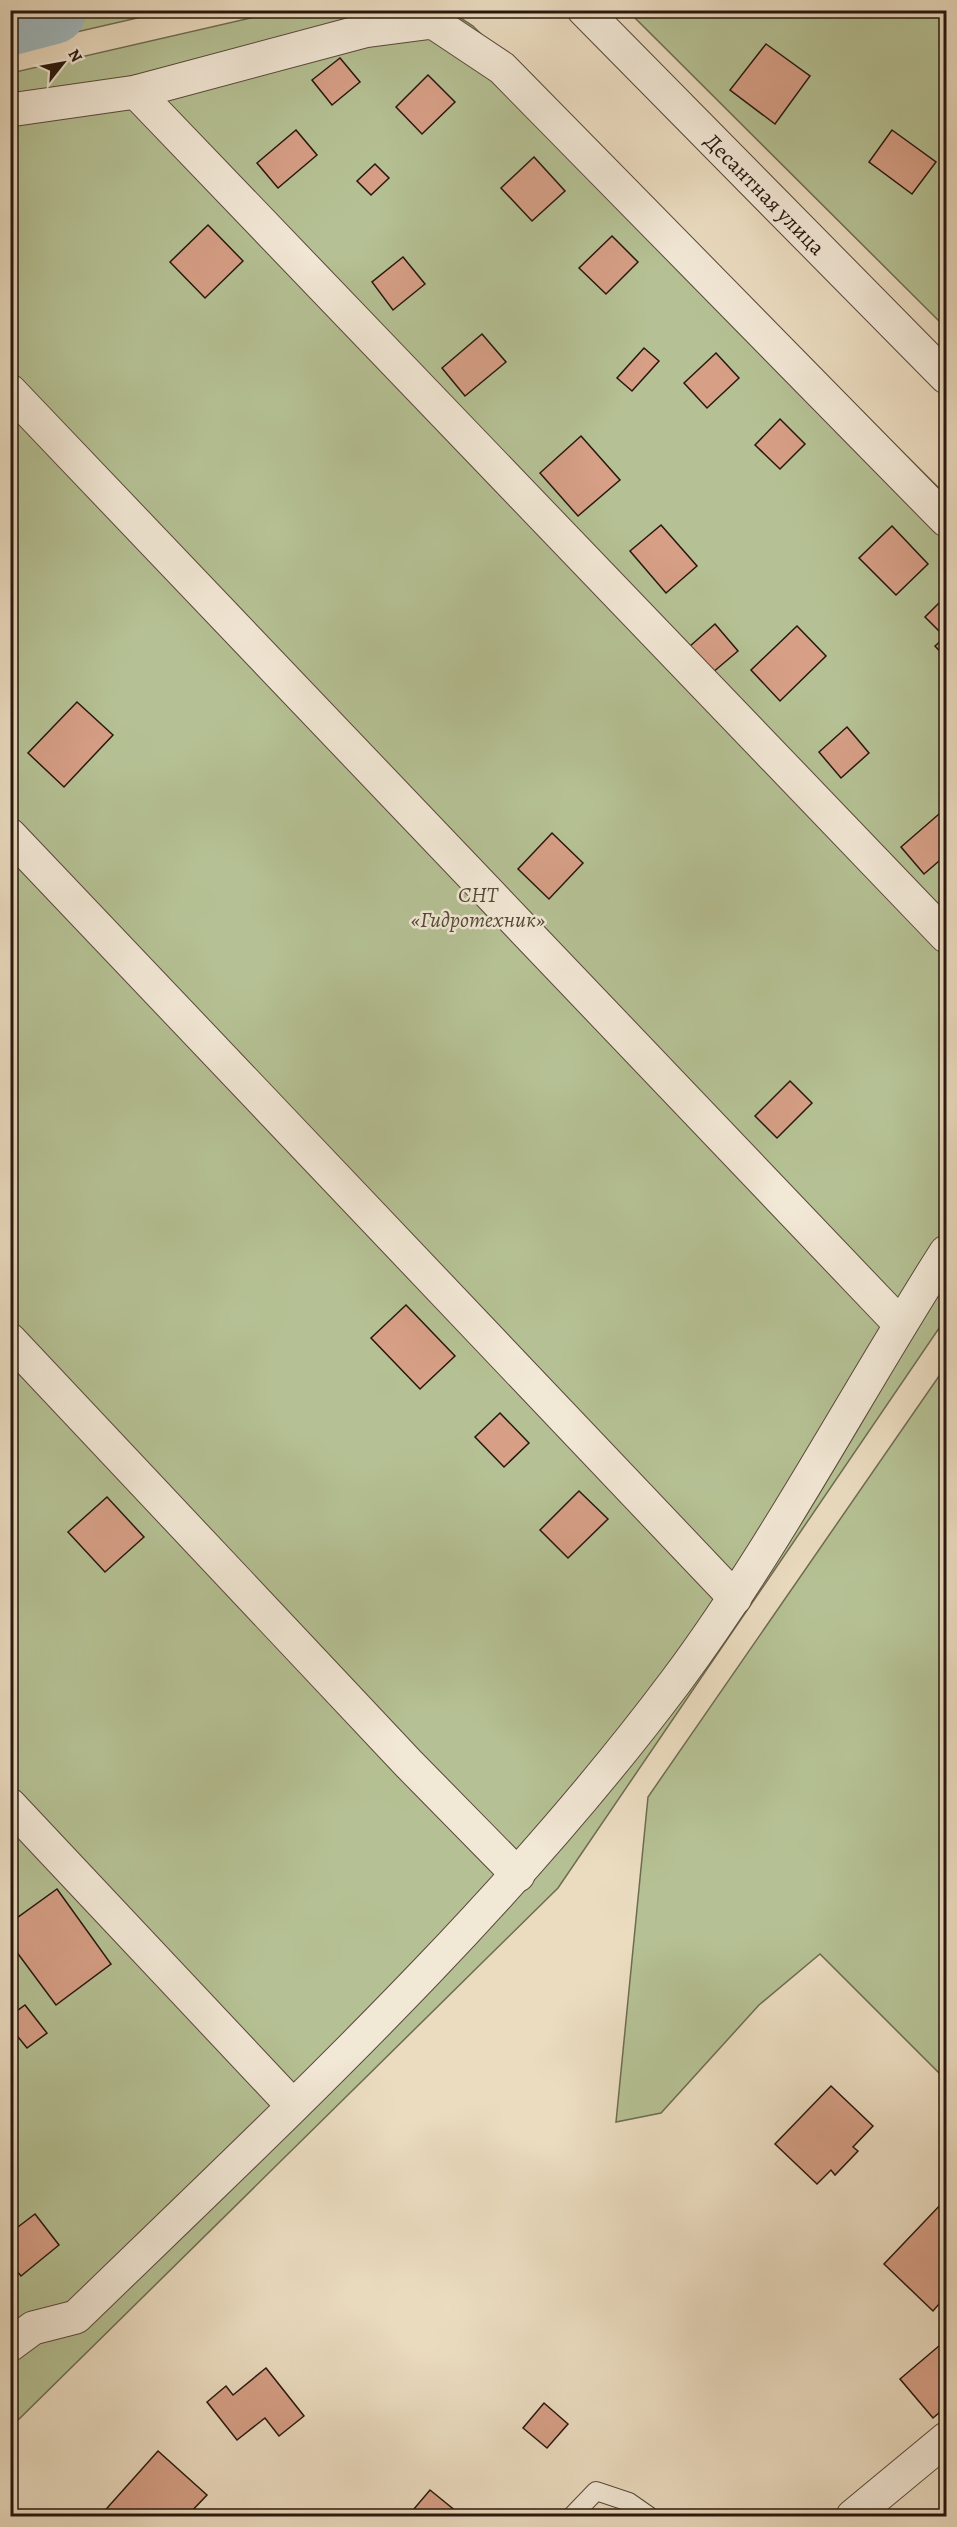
<svg xmlns="http://www.w3.org/2000/svg" width="957" height="2527" font-family="Alegreya,serif">
	<style>
		.green { fill: #b5c194; stroke: #6e6c51; stroke-width: 1.5 }
		.lines { fill: none; stroke-linecap: round; stroke-linejoin: round }
		.river { stroke: #9fb8be; stroke-width: 69 }
		.building { fill: #d69f86; stroke: #28170e; stroke-width: 1.5 }
		.service-casing { stroke: #59483a; stroke-width: 20 }
		.minor-casing { stroke: #59483a; stroke-width: 35 }
		.service { stroke: #f2e8d6; stroke-width: 18 }
		.minor { stroke: #f2e8d6; stroke-width: 33 }
		.labels { text-anchor: middle; stroke-width: 5; stroke-linejoin: round; paint-order: stroke }
		.street-label { font-size: 22px; fill: #28170e; stroke: #f2e8d6 }
		.park-label { font-size: 22px; font-style: italic; fill: #524a36; stroke: #f2e8d6 }
	</style>
	<rect width="100%" height="100%" fill="#ebdcc0"/>
	<filter id="stains"><feTurbulence type="fractalNoise" baseFrequency=".00333" numOctaves="4"/><feColorMatrix values="0 0 0 0 .2 0 0 0 0 .09 0 0 0 0 .02 0 0 0 .5 -.17"/></filter>
	<radialGradient id="worn" r=".72"><stop offset=".6" stop-color="#630" stop-opacity="0"/><stop offset="1" stop-color="#630" stop-opacity=".3"/></radialGradient>
	<g class="green">
		<path d="M11,10H168V11L11,47Z"/>
		<path d="M281,11H450L473,26L946,495V1318L558,1888L11,2427V73Z"/>
		<path d="M628,11H946V328Z"/>
		<path d="M946,1366V2080L820,1954L759,2005L661,2113L616,2122L648,1797Z"/>
	</g>
	<g class="lines">
		<path class="river" d="M10,21L52,10"/>
	</g>
	<g class="building">
		<path d="M766,44L810,76L775,124L730,90Z"/>
		<path d="M340,58L360,82L332,105L312,80Z"/>
		<path d="M428,75L455,102L422,134L396,107Z"/>
		<path d="M296,130L317,155L278,188L257,163Z"/>
		<path d="M892,130L936,162L912,194L869,162Z"/>
		<path d="M534,157L565,191L532,221L501,188Z"/>
		<path d="M375,164L389,178L371,195L357,181Z"/>
		<path d="M208,225L243,261L205,298L170,262Z"/>
		<path d="M612,236L638,262L606,294L579,268Z"/>
		<path d="M403,257L425,284L393,310L372,282Z"/>
		<path d="M482,334L506,362L465,396L442,368Z"/>
		<path d="M644,348L659,361L632,391L617,378Z"/>
		<path d="M716,353L739,378L707,408L684,383Z"/>
		<path d="M780,419L805,444L780,469L755,445Z"/>
		<path d="M581,436L620,480L578,516L540,473Z"/>
		<path d="M661,525L697,566L666,593L630,551Z"/>
		<path d="M892,526L928,564L896,595L859,558Z"/>
		<path d="M946,596V658L935,646L945,637L925,617Z"/>
		<path d="M715,624L738,651L712,673L689,647Z"/>
		<path d="M797,626L826,656L780,701L751,670Z"/>
		<path d="M77,702L113,735L64,787L28,753Z"/>
		<path d="M847,727L869,753L841,778L819,752Z"/>
		<path d="M939,814L946,823V855L924,874L901,847Z"/>
		<path d="M552,833L583,863L549,899L518,869Z"/>
		<path d="M790,1081L812,1103L777,1138L755,1116Z"/>
		<path d="M406,1305L455,1356L420,1389L371,1338Z"/>
		<path d="M500,1413L529,1443L504,1467L475,1437Z"/>
		<path d="M579,1491L608,1519L568,1558L540,1530Z"/>
		<path d="M107,1497L144,1537L105,1572L68,1532Z"/>
		<path d="M57,1889L111,1964L56,2005L10,1943V1923Z"/>
		<path d="M25,2005L47,2033L27,2048L10,2027V2016Z"/>
		<path d="M831,2086L873,2126L853,2147L858,2151L835,2175L831,2170L817,2184L775,2144Z"/>
		<path d="M944,2201L946,2296L933,2311L884,2264Z"/>
		<path d="M35,2214L59,2245L21,2276L10,2263V2233Z"/>
		<path d="M946,2340V2407L933,2418L900,2379Z"/>
		<path d="M266,2368L304,2416L279,2436L265,2418L237,2440L207,2402L226,2386L233,2395Z"/>
		<path d="M544,2403L568,2424L547,2448L523,2428Z"/>
		<path d="M158,2451L207,2495L187,2516H100Z"/>
		<path d="M430,2490L462,2516H408Z"/>
	</g>
	<g class="lines">
		<g class="service-casing">
			<path id="service" d="M572,2516L596,2491L629,2502L649,2516"/>
		</g>
		<g class="minor-casing">
			<g id="minor">
				<path id="s1" d="M584,10L946,377"/>
				<path d="M136,92L946,936"/>
				<path d="M10,110L136,92L364,31L433,22L502,68L946,520"/>
				<path d="M10,391L900,1324"/>
				<path d="M10,835L735,1598"/>
				<path d="M10,1340L408,1763L518,1875"/>
				<path d="M10,1805L293,2106"/>
				<path d="M10,2345L33,2328L76,2317C285,2114 501,1915 676,1681C777,1545 855,1394 946,1252"/>
				<path d="M853,2516L946,2439"/>
			</g>
		</g>
		<use href="#service" class="service"/>
		<use href="#minor" class="minor"/>
	</g>
	<g class="labels">
		<g class="street-label">
			<text dy="8" stroke="none"><textPath href="#s1" startOffset="258">Десантная улица</textPath></text>
		</g>
		<g class="park-label">
			<text x="478" y="902">СНТ<tspan x="478" dy="25">«Гидротехник»</tspan></text>
		</g>
	</g>
	<rect width="957" height="2527" fill="none" stroke="#ebdcc0" stroke-width="36"/>
	<rect x="12" y="12" width="933" height="2503" fill="none" stroke="#28170e" stroke-width="3"/>
	<rect x="18" y="18" width="921" height="2491" fill="none" stroke="#28170e" stroke-width="1.5"/>
	<g transform="translate(63 63) rotate(59)" stroke="#f2e8d6" stroke-width="4.5" paint-order="stroke">
	<path d="M0-4.5L10 22L0 15L-10 22Z" fill="#28170e"/>
	<text y="-9" font-size="16" font-weight="bold" text-anchor="middle" fill="#28170e">N</text>
	</g>
	<rect width="100%" height="100%" filter="url(#stains)"/>
	<rect width="100%" height="100%" fill="url(#worn)"/>
</svg>
